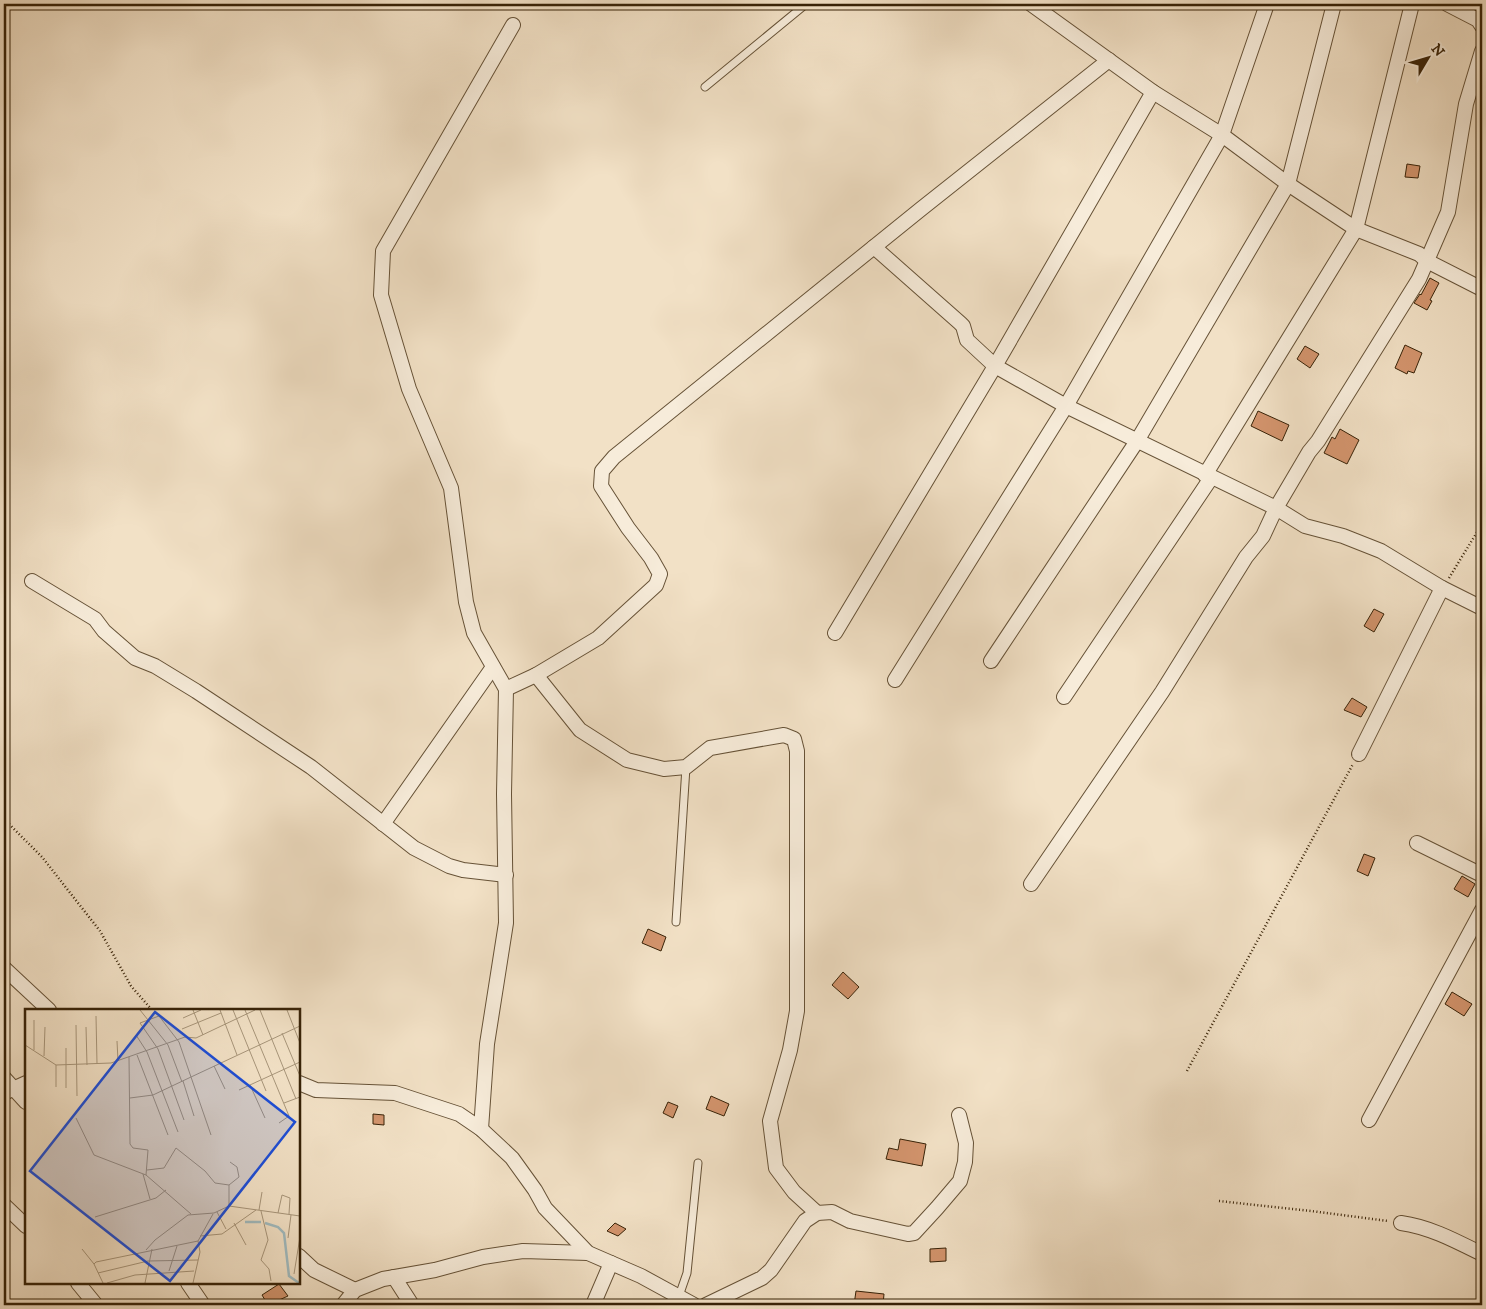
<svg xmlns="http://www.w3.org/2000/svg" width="1486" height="1309" font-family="'IM FELL DW Pica',serif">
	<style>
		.building { fill: #d3946d; stroke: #372207 }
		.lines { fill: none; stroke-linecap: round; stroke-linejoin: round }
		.lane-casing { stroke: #665237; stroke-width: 9 }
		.street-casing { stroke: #665237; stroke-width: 16 }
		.path { stroke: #372207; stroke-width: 2.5; stroke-dasharray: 1 2.5; stroke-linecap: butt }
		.lane { stroke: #f7ecda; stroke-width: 7 }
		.street { stroke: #f7ecda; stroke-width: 14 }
		.inset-river { fill: none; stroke: #a0bbc0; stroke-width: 2.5 }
		.inset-road { fill: none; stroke: #a7957a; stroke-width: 1 }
		.view { fill: #1d4ed8; fill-opacity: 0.15; stroke: #1d4ed8; stroke-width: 2.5 }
		.inset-edge { fill: none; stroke: #372207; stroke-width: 2.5 }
	</style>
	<rect width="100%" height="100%" fill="#f2e1c6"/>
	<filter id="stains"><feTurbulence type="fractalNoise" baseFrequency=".004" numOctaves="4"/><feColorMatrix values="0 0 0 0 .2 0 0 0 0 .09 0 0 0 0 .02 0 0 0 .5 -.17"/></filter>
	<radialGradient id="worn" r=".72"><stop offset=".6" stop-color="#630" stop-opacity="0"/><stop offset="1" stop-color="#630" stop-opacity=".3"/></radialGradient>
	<g class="building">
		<path d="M1407,164L1420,166L1418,178L1405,177Z"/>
		<path d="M1430,278L1439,283L1430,300L1432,301L1427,310L1414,303L1420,294L1421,295Z"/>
		<path d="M1405,345L1422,353L1414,373L1408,371L1407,374L1395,368Z"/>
		<path d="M1305,346L1319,354L1310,368L1297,359Z"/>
		<path d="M1258,411L1289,425L1282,441L1251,426Z"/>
		<path d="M1340,429L1359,440L1347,464L1324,453L1332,437L1335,439Z"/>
		<path d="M1374,609L1384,614L1374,632L1364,626Z"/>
		<path d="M1352,698L1367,707L1361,717L1344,710Z"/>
		<path d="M1364,854L1375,858L1368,876L1357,871Z"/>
		<path d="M1462,876L1475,884L1468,897L1454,889Z"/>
		<path d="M648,929L666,937L661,951L642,943Z"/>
		<path d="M843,972L859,987L848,999L832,985Z"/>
		<path d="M1452,992L1472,1004L1464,1016L1445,1004Z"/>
		<path d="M711,1096L729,1104L724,1116L706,1109Z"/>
		<path d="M668,1102L678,1106L673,1118L663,1113Z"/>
		<path d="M373,1114L384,1115V1125L373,1124Z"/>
		<path d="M900,1139L926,1144L922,1166L886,1159L889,1148L898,1150Z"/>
		<path d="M615,1223L626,1229L618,1236L607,1231Z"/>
		<path d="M946,1248V1261L930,1262V1249Z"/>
		<path d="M279,1284L288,1296L268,1305L262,1295Z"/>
		<path d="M856,1291L884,1294L883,1305H854Z"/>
	</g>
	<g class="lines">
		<g class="lane-casing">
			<g id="lane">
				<path d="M705,87L806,4"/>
				<path d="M676,922L686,767"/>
				<path d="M679,1296L687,1273L698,1163"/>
			</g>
		</g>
		<g class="street-casing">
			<g id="street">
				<path d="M1031,4L1153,92L1222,135L1288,184L1356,229L1419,254L1427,261L1482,289"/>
				<path d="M1447,4L1478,20L1482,26"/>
				<path d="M513,25L383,251L381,295L409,389L451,488L466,602L474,633L506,689L536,675L598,638L656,585L660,574L651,558L628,528L601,486L602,471L614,457L921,209L1109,60"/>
				<path d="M1482,51L1466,104L1448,212L1419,279L1318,441L1309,452L1276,508L1305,526L1343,536L1381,551L1442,588L1482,608"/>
				<path d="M874,247L960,323L963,326L967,340L995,366L1066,406L1276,508L1263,536L1246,557L1162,692L1031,884"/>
				<path d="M1205,475L1356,229L1412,4"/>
				<path d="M32,581L95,619L104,631L135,658L155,666L196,691L311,767L414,848L449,866L463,870L506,875"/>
				<path d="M835,633L995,366L1153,92"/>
				<path d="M991,661L1137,441L1288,184L1334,4"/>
				<path d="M536,675L580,730L627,760L664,769L686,767L710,748L784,735L794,739L797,751V1011L790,1050L770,1121L776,1168L794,1192L817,1213"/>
				<path d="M895,680L1066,406L1222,135L1267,4"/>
				<path d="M1064,697L1211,478"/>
				<path d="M1359,754L1442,588"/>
				<path d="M383,824L493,667"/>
				<path d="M1417,843L1482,875"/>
				<path d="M4,968L49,1010"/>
				<path d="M4,1078L26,1102"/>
				<path d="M299,1083L316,1090L395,1093L459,1114L481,1129L512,1158L535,1190L545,1208L588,1253L641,1276L694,1305"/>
				<path d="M4,1093L26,1083"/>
				<path d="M1369,1120L1482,910"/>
				<path d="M481,1129L487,1044L506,923L504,794L506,689"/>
				<path d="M4,1205L26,1226"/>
				<path d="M1401,1223C1430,1227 1456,1241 1482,1254"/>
				<path d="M299,1256L314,1270L355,1290"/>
				<path d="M394,1277L412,1305"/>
				<path d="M78,1283L96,1305"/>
				<path d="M188,1283L203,1305"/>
				<path d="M343,1305L355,1290L383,1279L435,1270L483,1257L523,1251L588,1253"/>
				<path d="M593,1305L611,1263"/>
				<path d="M706,1305L762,1278L771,1270L805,1221L817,1213L832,1212L850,1221L908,1234L914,1233L937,1208L960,1181L965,1162L966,1143L959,1115"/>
			</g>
		</g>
		<g class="path">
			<path d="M1449,578L1482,524"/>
			<path d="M4,819L42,857L100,931L131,986L152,1010"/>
			<path d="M1187,1071L1353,764"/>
			<path d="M1219,1201L1311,1211L1388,1221"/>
		</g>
		<use href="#lane" class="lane"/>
		<use href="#street" class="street"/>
	</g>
	<g transform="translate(25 1009)">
		<rect width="275" height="275" fill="#f2e1c6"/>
		<path class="inset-river" d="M220,213H236M240,214L253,218L259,224L264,267L274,274"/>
		<path class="inset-road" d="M115,1L143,36L157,73M168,1L178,26M195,1L212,46M208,1L241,82M220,1L264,107L254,114M235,1L271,90M262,1L275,34M71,7L72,55M158,9L176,1M9,11V41M51,16L52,87M61,18L62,56M157,20L196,4M257,24L275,67M111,26L122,43L153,123M92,32L93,52M0,36L31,56L86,54L160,28L171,29L230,1M112,46L143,126M19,47L20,18M31,56V78M189,57L200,80M158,72L169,107M225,76L240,109M41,79V39M214,81L275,53M105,89L128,86L166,68L186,126M259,94L275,88M51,109L69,146L121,166L123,141L108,139L105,135L104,48M159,111L133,40L115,14L134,7L154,33L166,68L275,17M122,161L139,159L151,139L180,162L190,174L204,176M118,165L125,190M121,166L166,205M204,197V176L214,168L212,158L205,153M234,201L237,183M236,202L243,231L236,251L244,260L246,272M192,203L201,220M253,204L257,186L265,189L264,205M70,208L131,189L141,181M209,214L221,236M175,227L197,225L231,201M263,229L266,206M57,240L69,255M121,241L130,231L163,206L189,204L204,197L275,207M144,262L152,237M73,264L123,252L173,251M269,265L275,228M78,274L69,255L71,253L173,232M82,274L110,266L169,262M120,274L127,240M168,274L175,243L173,232L188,205"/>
		<path class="view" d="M130,3L270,113L145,272L5,162Z"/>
		<rect width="275" height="275" class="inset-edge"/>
	</g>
	<rect width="1486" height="1309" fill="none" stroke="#f2e1c6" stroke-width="20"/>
	<rect x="5" y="5" width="1476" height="1299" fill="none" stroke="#372207" stroke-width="2.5"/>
	<rect x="10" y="10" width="1466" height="1289" fill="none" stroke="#372207"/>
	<g transform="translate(1428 58) rotate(52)" stroke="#f7ecda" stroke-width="4" paint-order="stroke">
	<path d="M0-4L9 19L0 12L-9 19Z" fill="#372207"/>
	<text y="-8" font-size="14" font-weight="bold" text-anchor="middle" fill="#372207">N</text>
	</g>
	<rect width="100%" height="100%" filter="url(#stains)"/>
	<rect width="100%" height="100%" fill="url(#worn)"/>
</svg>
